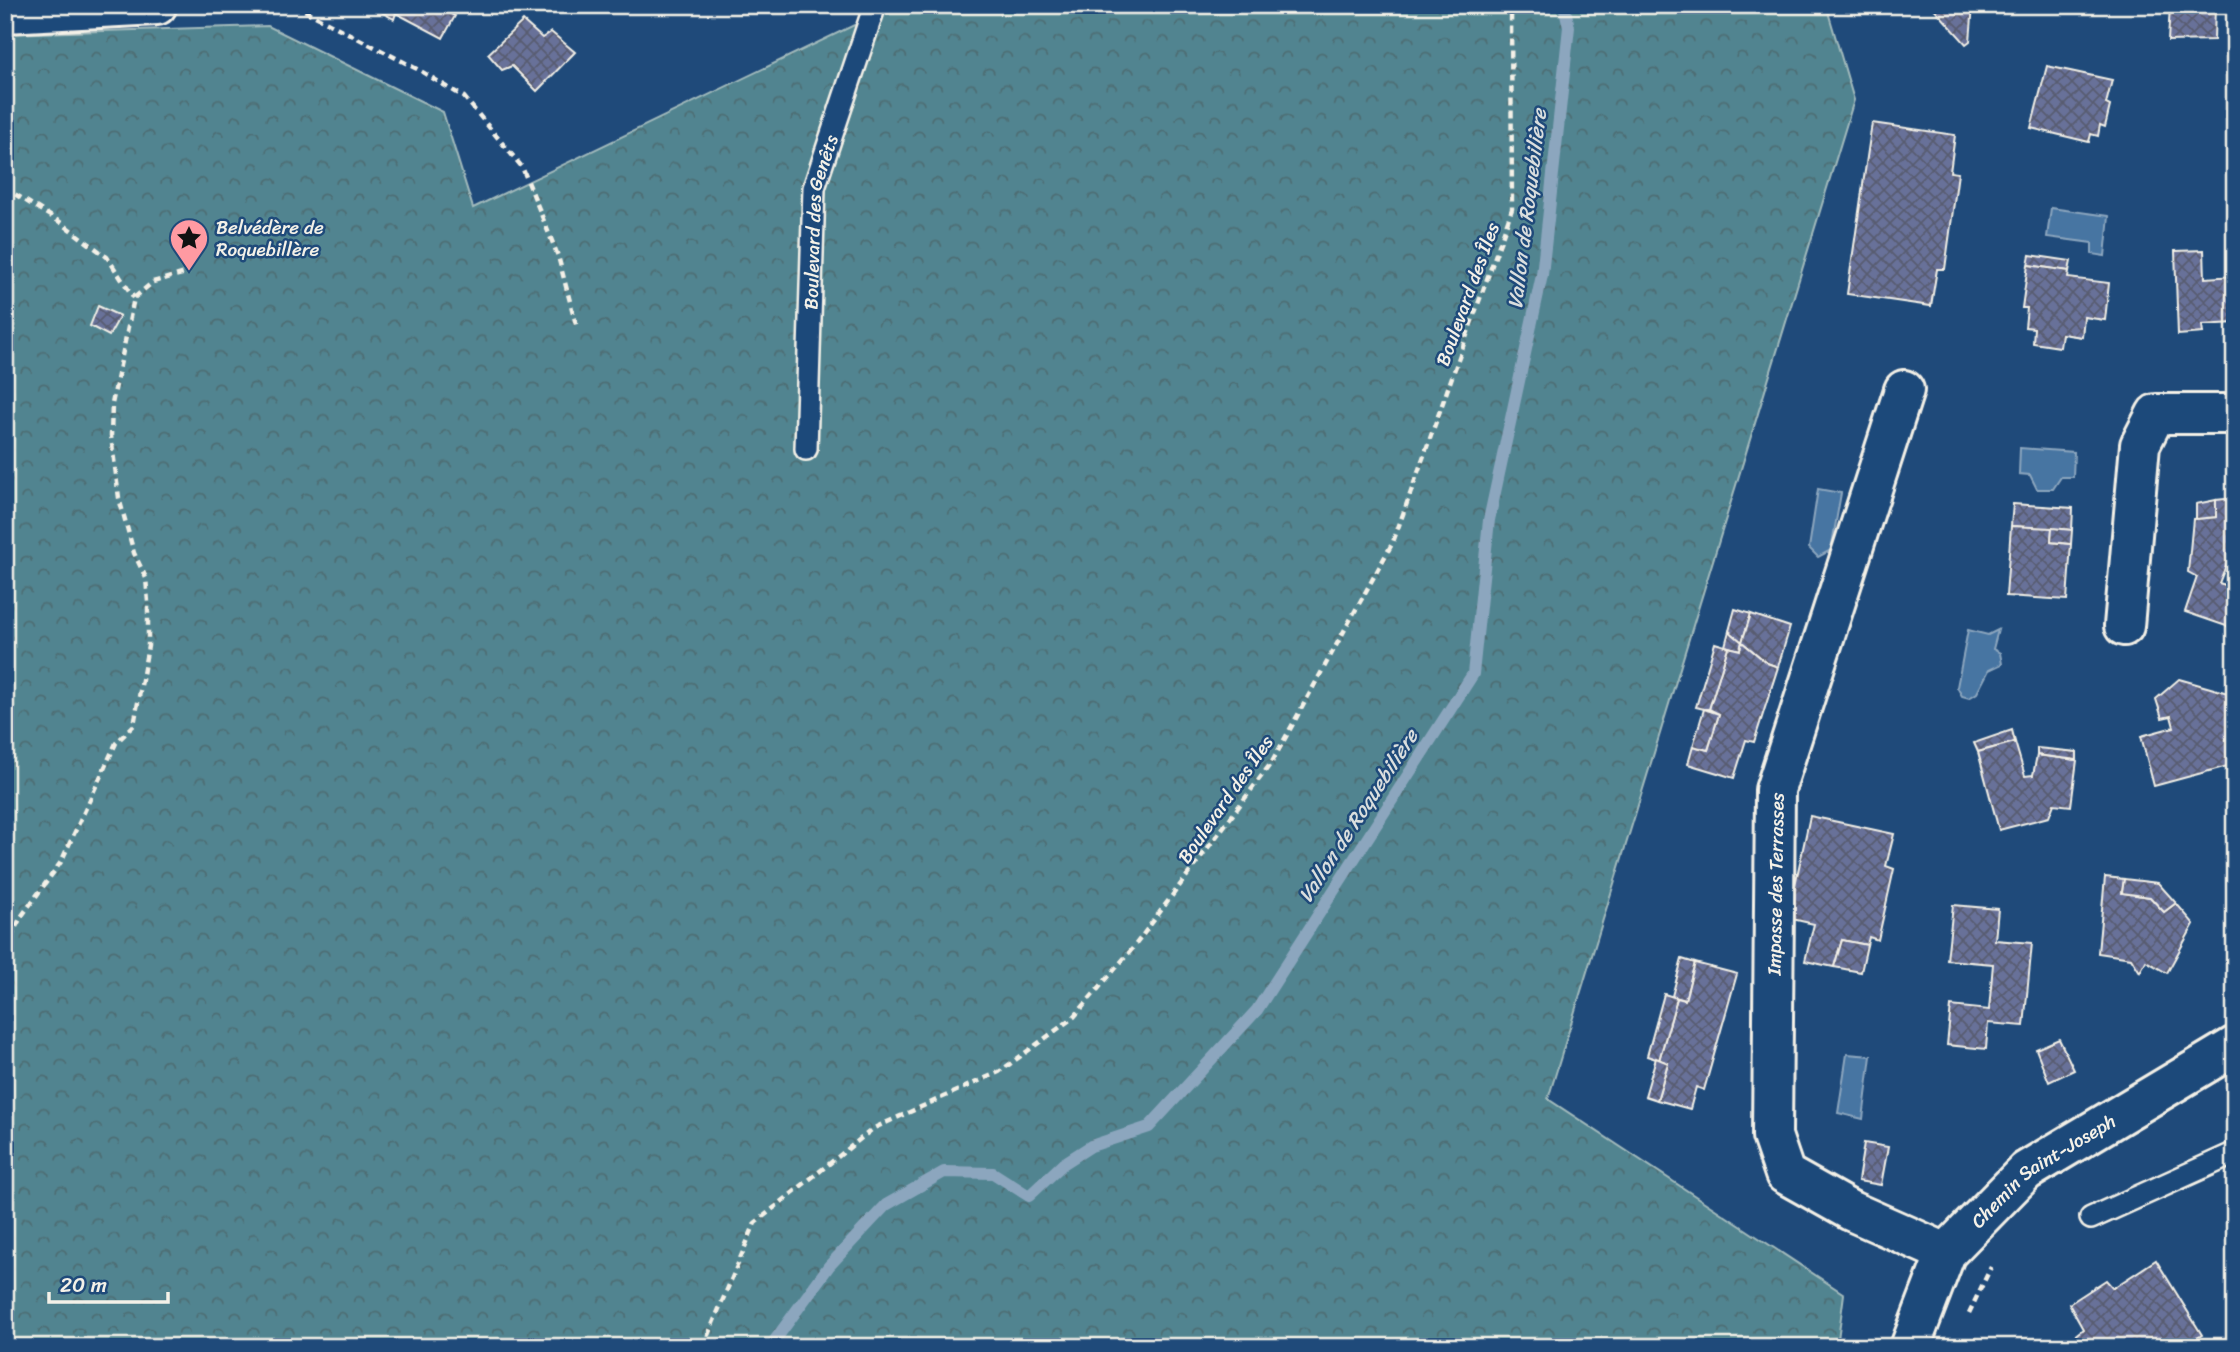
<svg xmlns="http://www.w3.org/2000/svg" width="2240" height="1352" font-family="Sriracha,sans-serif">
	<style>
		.forest { fill: url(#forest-crowns); stroke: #a2babc; stroke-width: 2 }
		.water { fill: #4674a2; stroke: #8ca6be; stroke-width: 2 }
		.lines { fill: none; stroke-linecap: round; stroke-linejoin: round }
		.stream { stroke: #8ca6be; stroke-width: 12 }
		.building { fill: url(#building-cross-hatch); stroke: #f4f1e8; stroke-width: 2 }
		.service-casing { stroke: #f4f1e8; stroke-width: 26 }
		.minor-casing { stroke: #f4f1e8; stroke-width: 44 }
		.secondary-casing { stroke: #f4f1e8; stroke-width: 44 }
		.path { stroke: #f4f1e8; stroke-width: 4.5; stroke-dasharray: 7 5; stroke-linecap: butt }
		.service { stroke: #1f4a7a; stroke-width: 21 }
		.minor { stroke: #1f4a7a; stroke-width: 38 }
		.secondary { stroke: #1f4a7a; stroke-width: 38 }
		.labels { text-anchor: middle; stroke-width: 5; stroke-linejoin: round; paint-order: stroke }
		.street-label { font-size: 19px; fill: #f4f1e8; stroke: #1f4a7a }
		.poi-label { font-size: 19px; fill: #f4f1e8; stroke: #1f4a7a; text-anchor: start }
		.water-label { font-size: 21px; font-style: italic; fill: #dadede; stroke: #1f4a7a }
	</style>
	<defs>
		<pattern id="forest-crowns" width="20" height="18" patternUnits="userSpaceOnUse" patternTransform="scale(1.75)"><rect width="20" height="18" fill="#518490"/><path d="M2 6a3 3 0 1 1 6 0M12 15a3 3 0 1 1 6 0" fill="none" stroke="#4e6c72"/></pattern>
		<pattern id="building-cross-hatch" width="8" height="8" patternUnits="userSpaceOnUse" patternTransform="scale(1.75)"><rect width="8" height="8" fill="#687199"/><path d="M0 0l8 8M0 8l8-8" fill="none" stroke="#585c70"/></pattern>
	</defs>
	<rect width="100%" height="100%" fill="#1f4a7a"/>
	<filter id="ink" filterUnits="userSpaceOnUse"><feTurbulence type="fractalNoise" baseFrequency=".0143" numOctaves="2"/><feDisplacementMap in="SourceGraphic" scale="14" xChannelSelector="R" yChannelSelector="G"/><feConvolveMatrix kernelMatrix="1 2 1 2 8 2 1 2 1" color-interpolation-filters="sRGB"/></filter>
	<g filter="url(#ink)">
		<path class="forest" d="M896,5H1826L1854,100L1548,1099L1844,1294L1837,1347H5V34L268,26L443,112L473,208Z"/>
		<g class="water">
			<path d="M2051,208L2109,216L2105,256L2092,254V243L2047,237Z"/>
			<path d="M2020,448L2074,452L2073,477H2061L2053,489H2037L2030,475L2019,474Z"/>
			<path d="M1818,489L1841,493L1831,550L1818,557L1809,548Z"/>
			<path d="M1968,630L1988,635L1998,630L1993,649L2000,653L2002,664L1989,670L1977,693L1969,698L1962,696L1957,687Z"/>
			<path d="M1847,1054L1871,1056L1863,1119L1838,1113Z"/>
		</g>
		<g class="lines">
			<path class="stream" d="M770,1347L829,1266L886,1205L944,1172L993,1173L1029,1196L1063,1164L1091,1146L1149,1127L1257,1010L1473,674L1489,520L1542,275L1569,27L1564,5"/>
		</g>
		<g class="building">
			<path d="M378,5H444L442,9L455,16L443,38L396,13L394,19L376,9Z"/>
			<path d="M1931,5H1973L1970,41L1966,44Z"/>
			<path d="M2170,5H2215L2214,40L2168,41Z"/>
			<path d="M523,21L542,38L551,32L575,52L537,91L512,66L502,70L488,54Z"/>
			<path d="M2047,66L2112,80L2106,104L2110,106L2105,127L2100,125L2098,136L2091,134L2089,142L2031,128Z"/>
			<path d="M1872,123L1955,135L1950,172L1958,173L1945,269H1937L1931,306L1847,294Z"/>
			<path d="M2204,250L2205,278L2235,276V323L2202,325L2203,333L2178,335L2175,251Z"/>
			<path d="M2030,255L2071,261L2069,271L2028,265Z"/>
			<path d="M2028,265L2069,271L2068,278L2109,283L2105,320L2084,317L2082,337L2062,334L2060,347L2033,343L2034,328L2025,327L2027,308H2022Z"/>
			<path d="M98,306L120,316L109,336L90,326Z"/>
			<path d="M2235,498V543L2219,583L2235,588V610L2229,627L2185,612L2197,577L2188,572L2193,519L2216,517V500Z"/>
			<path d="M2216,500V517L2196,519V504Z"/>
			<path d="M2013,504L2073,508L2072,530L2011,526Z"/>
			<path d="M2011,526L2052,528L2051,542L2071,544L2067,600L2006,596Z"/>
			<path d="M2052,528L2072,530L2071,544L2051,542Z"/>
			<path d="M1735,609L1751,614L1742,642L1729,631Z"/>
			<path d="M1751,614L1790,627L1778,667L1767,663L1742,642Z"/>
			<path d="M1729,631L1742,642L1740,650L1725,646Z"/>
			<path d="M1742,642L1767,663L1778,667L1754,742L1746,740L1734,778L1688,764L1693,746L1708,750L1719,714L1709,709L1728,647L1740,650Z"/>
			<path d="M1715,643L1728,647L1709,709H1704L1696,707Z"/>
			<path d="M2179,679L2235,695V764L2154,786L2141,736L2174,727L2171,716L2162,718L2156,699Z"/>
			<path d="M1704,709L1719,714L1708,750L1693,746Z"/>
			<path d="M2012,730L2015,742L1978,752L1974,743Z"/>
			<path d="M2015,742L2025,776L2033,775L2037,755L2077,760L2071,806L2054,804L2049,817L1999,830L1978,752Z"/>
			<path d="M2037,748L2077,752V760L2037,755Z"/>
			<path d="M1810,816L1894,834L1886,866L1894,869L1878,940L1869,937L1867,945L1842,940L1834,967L1805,961L1814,924L1788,918Z"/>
			<path d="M2105,877L2124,879L2122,893L2150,897L2164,912L2176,903L2194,924L2167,973L2146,961L2140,972L2131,958L2098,953Z"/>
			<path d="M2124,879L2158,883L2176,903L2164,912L2150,897L2122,893Z"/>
			<path d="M1953,905L1998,909L1995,940L2032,943L2024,1026L1988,1023L1986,1049L1947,1045L1951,1006L1989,1010L1993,964L1947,960Z"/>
			<path d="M1842,940L1867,945L1861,972L1834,967Z"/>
			<path d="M1682,959L1695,963L1685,1000L1672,996Z"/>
			<path d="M1695,963L1737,974L1704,1090L1696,1087L1690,1109L1657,1100L1668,1063L1659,1060L1677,998L1685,1000Z"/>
			<path d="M1664,994L1677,998L1659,1060L1647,1056Z"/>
			<path d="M2059,1039L2074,1070L2049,1082L2036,1049Z"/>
			<path d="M1656,1058L1668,1063L1657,1100L1645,1096Z"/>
			<path d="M1864,1143L1888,1147L1881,1185L1858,1181Z"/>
			<path d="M2156,1260L2202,1335L2183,1347H2072L2068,1341L2083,1329L2069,1304L2106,1280L2113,1288Z"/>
		</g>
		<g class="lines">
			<g class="service-casing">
				<g id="service">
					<path id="s1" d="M806,449L814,188L875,5"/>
					<path d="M2091,1218L2235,1153"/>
				</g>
			</g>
			<g class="minor-casing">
				<g id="minor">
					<path d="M5,13L157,5"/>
					<path d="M1904,390L1775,790L1772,1136L1785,1174L1851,1211L1946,1253"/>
					<path d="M2124,626L2140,445L2156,414H2235"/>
				</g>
			</g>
			<g class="secondary-casing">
				<g id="secondary">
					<path id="s2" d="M1910,1347L1946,1253L2026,1171L2235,1046"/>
				</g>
			</g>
			<g class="path">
				<path d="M294,5L419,70L464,97L522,167L558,256L577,328"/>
				<path d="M5,188L60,222L107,257L134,298"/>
				<path d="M5,948L21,917L61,862L116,743L134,725L148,646V602L146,578L134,553L119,498L111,436L112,404L134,298L153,282L189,272"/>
				<path d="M1969,1313L1991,1267"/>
				<path d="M703,1347L755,1223L874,1128L999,1072L1074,1017L1133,948L1272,762L1393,542L1512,209L1511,5"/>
			</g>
			<use href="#service" class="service"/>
			<use href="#minor" class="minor"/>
			<use href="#secondary" class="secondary"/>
		</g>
	</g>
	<defs>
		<g id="sight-pin" transform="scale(2.0125)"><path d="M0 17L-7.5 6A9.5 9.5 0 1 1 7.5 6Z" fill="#ff9aa2" stroke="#1f4a7a"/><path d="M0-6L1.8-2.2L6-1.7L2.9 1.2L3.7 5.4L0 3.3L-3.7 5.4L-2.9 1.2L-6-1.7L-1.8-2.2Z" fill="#111"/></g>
	</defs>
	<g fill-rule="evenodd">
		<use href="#sight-pin" x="189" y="238"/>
	</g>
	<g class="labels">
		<g class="street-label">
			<text dy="7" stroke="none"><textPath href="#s1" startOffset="228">Boulevard des Genêts</textPath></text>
			<text transform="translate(1467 294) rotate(-70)" y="7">Boulevard des Îles</text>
			<text transform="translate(1225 799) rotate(-55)" y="7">Boulevard des Îles</text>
			<text transform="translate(1775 884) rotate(-89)" y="7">Impasse des Terrasses</text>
			<text dy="7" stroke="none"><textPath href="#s2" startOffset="229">Chemin Saint-Joseph</textPath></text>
		</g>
		<g class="poi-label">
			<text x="216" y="234">Belvédère de<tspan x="216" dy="22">Roquebillère</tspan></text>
		</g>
		<g class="water-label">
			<text transform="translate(1527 209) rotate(-83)" y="7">Vallon de Roquebilière</text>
			<text transform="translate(1358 816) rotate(-57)" y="7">Vallon de Roquebilière</text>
		</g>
	</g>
	<rect width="2240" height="1352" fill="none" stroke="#1f4a7a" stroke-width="28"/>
	<rect x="14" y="14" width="2212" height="1324" fill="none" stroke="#f4f1e8" stroke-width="2.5" filter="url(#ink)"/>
	<path d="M49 1292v10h119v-10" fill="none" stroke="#f4f1e8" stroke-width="3.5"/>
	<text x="60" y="1292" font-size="21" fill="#f4f1e8" stroke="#1f4a7a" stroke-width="5" paint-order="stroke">20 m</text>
</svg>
